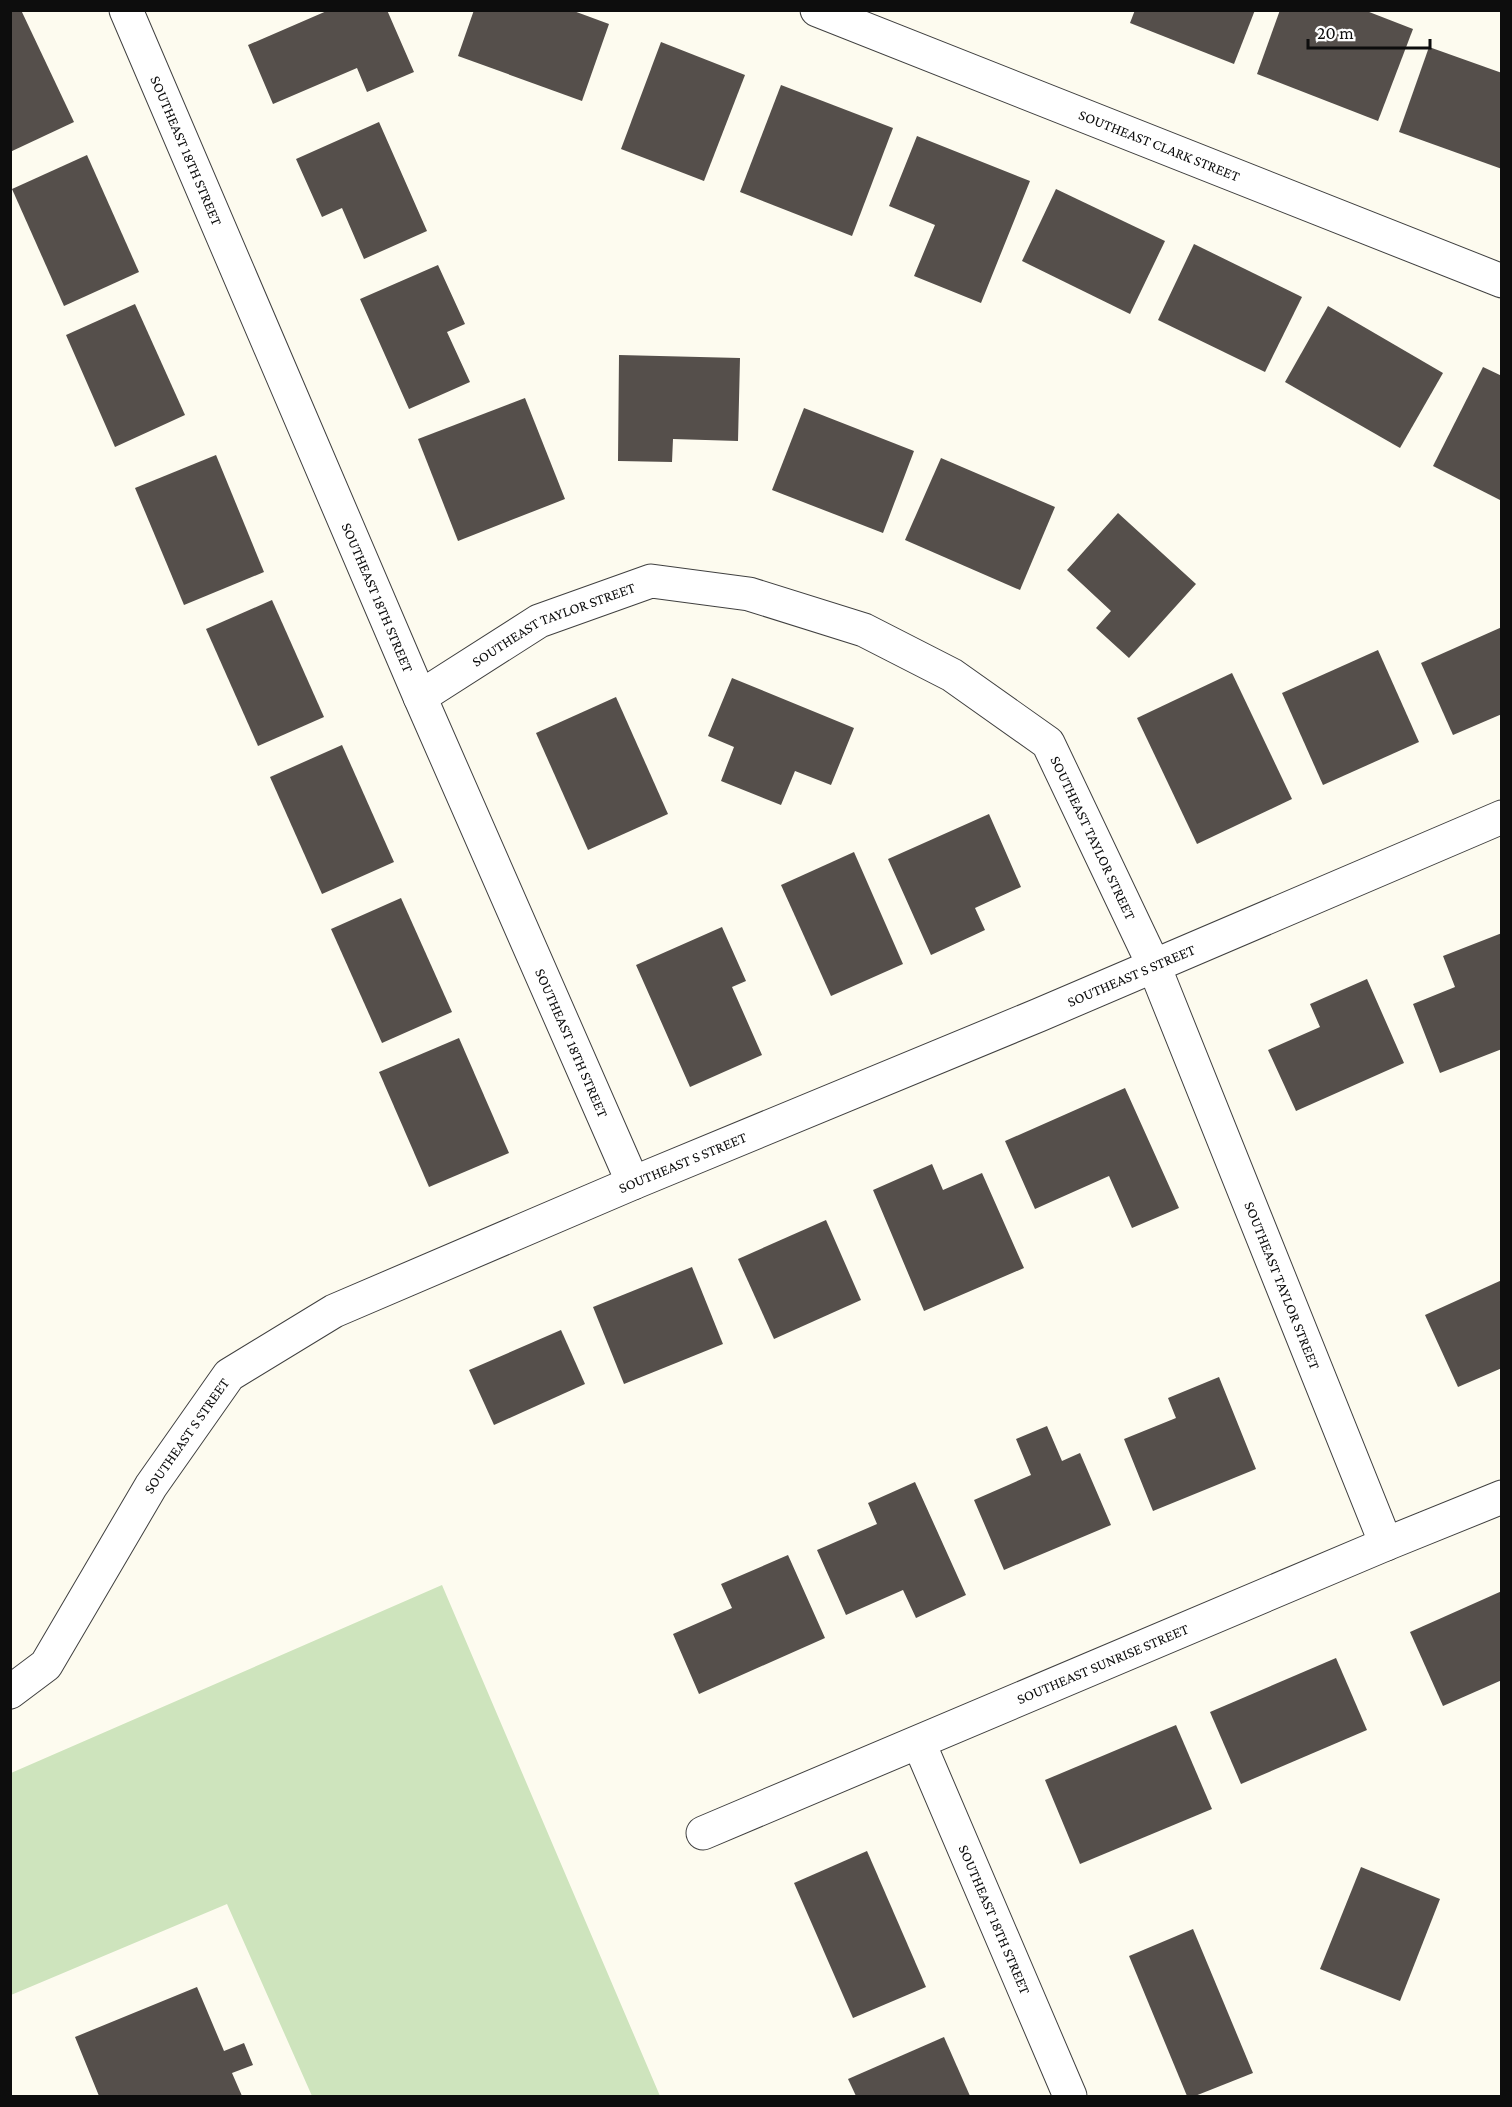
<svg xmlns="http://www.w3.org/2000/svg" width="1512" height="2107" font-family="'Crimson Pro',serif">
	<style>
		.green { fill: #cee4bd }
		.building { fill: #554f4b }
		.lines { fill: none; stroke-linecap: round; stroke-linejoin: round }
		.minor-casing { stroke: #404040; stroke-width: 35 }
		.minor { stroke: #fff; stroke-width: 33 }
		.labels { text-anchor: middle; stroke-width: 6; stroke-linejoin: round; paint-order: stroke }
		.street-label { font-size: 15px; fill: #0d0d0d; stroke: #fff }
	</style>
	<rect width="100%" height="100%" fill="#fdfbef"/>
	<path class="green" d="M442,1585L660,2096H312L227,1904L11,1995V1773Z"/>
	<g class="building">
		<path d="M10,10H21L74,122L10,152Z"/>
		<path d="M329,10H387L414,72L367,92L357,68L273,104L248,45Z"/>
		<path d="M474,10H571L609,24L582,101L458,56Z"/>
		<path d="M1135,10H1255L1234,64L1130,23Z"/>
		<path d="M1280,10H1364L1413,29L1378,121L1257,74Z"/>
		<path d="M661,42L745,75L704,181L621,149Z"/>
		<path d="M1429,47L1502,73V169L1399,132Z"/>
		<path d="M781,85L893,128L852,236L740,192Z"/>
		<path d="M379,122L427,231L364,259L342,208L322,217L296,159Z"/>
		<path d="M917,136L1030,181L981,303L914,276L935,225L889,206Z"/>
		<path d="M87,155L139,272L64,306L12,189Z"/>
		<path d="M1056,189L1165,241L1130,314L1022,261Z"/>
		<path d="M1194,244L1302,297L1265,372L1158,320Z"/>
		<path d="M438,265L465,324L447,332L470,382L409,409L360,299Z"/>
		<path d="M135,304L185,415L115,447L66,335Z"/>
		<path d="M1328,306L1443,373L1400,448L1285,382Z"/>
		<path d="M619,355L740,358L738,441L673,439L672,462L618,461Z"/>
		<path d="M1483,367L1502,376V501L1433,466Z"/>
		<path d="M525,398L565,499L458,541L418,439Z"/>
		<path d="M804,408L914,451L883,533L772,490Z"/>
		<path d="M216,455L264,572L184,605L135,488Z"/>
		<path d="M941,458L1055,507L1020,590L905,540Z"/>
		<path d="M1118,513L1196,584L1129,658L1096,628L1111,611L1067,570Z"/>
		<path d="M272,600L324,717L258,746L206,629Z"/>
		<path d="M1502,627V714L1453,735L1421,663Z"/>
		<path d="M1378,650L1419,742L1323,785L1282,693Z"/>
		<path d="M1232,673L1292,799L1197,844L1137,718Z"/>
		<path d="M732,678L854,728L831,785L795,771L781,805L721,781L734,747L708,736Z"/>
		<path d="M616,697L668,814L588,850L536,733Z"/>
		<path d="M342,745L394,862L322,894L270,777Z"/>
		<path d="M989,814L1021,887L975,908L985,930L931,955L888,859Z"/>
		<path d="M854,852L903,964L831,996L781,885Z"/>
		<path d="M401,898L452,1012L382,1043L331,929Z"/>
		<path d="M722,927L746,981L732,987L762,1055L690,1087L636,965Z"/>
		<path d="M1502,933V1049L1440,1073L1413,1004L1455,987L1443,956Z"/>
		<path d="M1367,979L1404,1063L1296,1111L1268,1050L1320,1027L1310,1004Z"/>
		<path d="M459,1038L509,1153L429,1187L379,1072Z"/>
		<path d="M1125,1088L1179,1208L1132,1228L1109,1176L1035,1209L1005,1141Z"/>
		<path d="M932,1164L943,1190L982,1173L1024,1268L924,1311L873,1190Z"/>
		<path d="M826,1220L861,1300L774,1339L738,1259Z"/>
		<path d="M692,1267L723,1344L624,1384L593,1307Z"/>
		<path d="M1502,1280V1368L1458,1387L1425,1315Z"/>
		<path d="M561,1330L585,1384L494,1425L469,1370Z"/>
		<path d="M1219,1377L1256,1469L1153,1511L1124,1439L1176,1418L1168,1398Z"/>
		<path d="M1047,1426L1062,1461L1080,1453L1111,1525L1004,1570L974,1500L1031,1475L1016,1439Z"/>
		<path d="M915,1482L966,1595L916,1618L903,1590L846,1615L817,1550L877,1524L868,1503Z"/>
		<path d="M788,1555L825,1638L699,1694L673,1634L732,1608L721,1584Z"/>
		<path d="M1502,1591V1680L1443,1706L1410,1632Z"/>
		<path d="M1336,1658L1367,1730L1241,1784L1210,1712Z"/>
		<path d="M1176,1725L1212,1809L1080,1864L1045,1780Z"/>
		<path d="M867,1851L926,1987L853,2018L794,1883Z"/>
		<path d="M1361,1867L1440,1899L1400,2001L1320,1969Z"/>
		<path d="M1193,1929L1253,2073L1195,2096H1187L1129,1956Z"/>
		<path d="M197,1987L224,2051L244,2043L253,2065L232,2073L242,2096H99L75,2037Z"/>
		<path d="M944,2037L970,2096H856L848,2079Z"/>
	</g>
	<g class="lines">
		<g class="minor-casing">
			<g id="minor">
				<path id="s1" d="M126,10L420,697L633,1183"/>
				<path id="s2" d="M817,10L1502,281"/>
				<path id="s3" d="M420,697L539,621L651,581L749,594L864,630L952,675L1048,743L1154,966L1386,1544"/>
				<path id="s4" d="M10,1692L46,1665L151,1486L229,1375L334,1311L633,1183L1039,1015L1502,817"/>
				<path id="s5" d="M919,1743L1070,2096"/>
				<path id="s6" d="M703,1833L1386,1544L1502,1497"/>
			</g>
		</g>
		<use href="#minor" class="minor"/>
	</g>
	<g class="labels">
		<g class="street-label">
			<text dy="5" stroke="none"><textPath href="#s2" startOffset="368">SOUTHEAST CLARK STREET</textPath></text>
			<text dy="5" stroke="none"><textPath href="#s1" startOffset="153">SOUTHEAST 18TH STREET</textPath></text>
			<text dy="5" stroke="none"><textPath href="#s1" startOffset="639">SOUTHEAST 18TH STREET</textPath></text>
			<text dy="5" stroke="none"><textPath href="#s3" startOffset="153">SOUTHEAST TAYLOR STREET</textPath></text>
			<text dy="5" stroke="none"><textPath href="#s3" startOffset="801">SOUTHEAST TAYLOR STREET</textPath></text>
			<text dy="5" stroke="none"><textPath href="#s4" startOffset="1376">SOUTHEAST S STREET</textPath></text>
			<text dy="5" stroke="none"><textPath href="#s1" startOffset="1125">SOUTHEAST 18TH STREET</textPath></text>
			<text dy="5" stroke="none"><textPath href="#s4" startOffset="890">SOUTHEAST S STREET</textPath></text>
			<text dy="5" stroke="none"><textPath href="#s3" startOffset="1287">SOUTHEAST TAYLOR STREET</textPath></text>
			<text dy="5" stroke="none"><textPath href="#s4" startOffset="314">SOUTHEAST S STREET</textPath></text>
			<text dy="5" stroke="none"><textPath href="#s6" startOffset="434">SOUTHEAST SUNRISE STREET</textPath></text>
			<text dy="5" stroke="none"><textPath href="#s5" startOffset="192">SOUTHEAST 18TH STREET</textPath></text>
		</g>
	</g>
	<rect width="1512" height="2107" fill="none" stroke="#0d0d0d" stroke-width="24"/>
	<path d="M1308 39v9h122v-9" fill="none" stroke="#0d0d0d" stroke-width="3"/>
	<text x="1317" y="39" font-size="18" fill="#0d0d0d" stroke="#ffffff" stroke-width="4.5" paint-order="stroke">20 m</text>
</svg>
